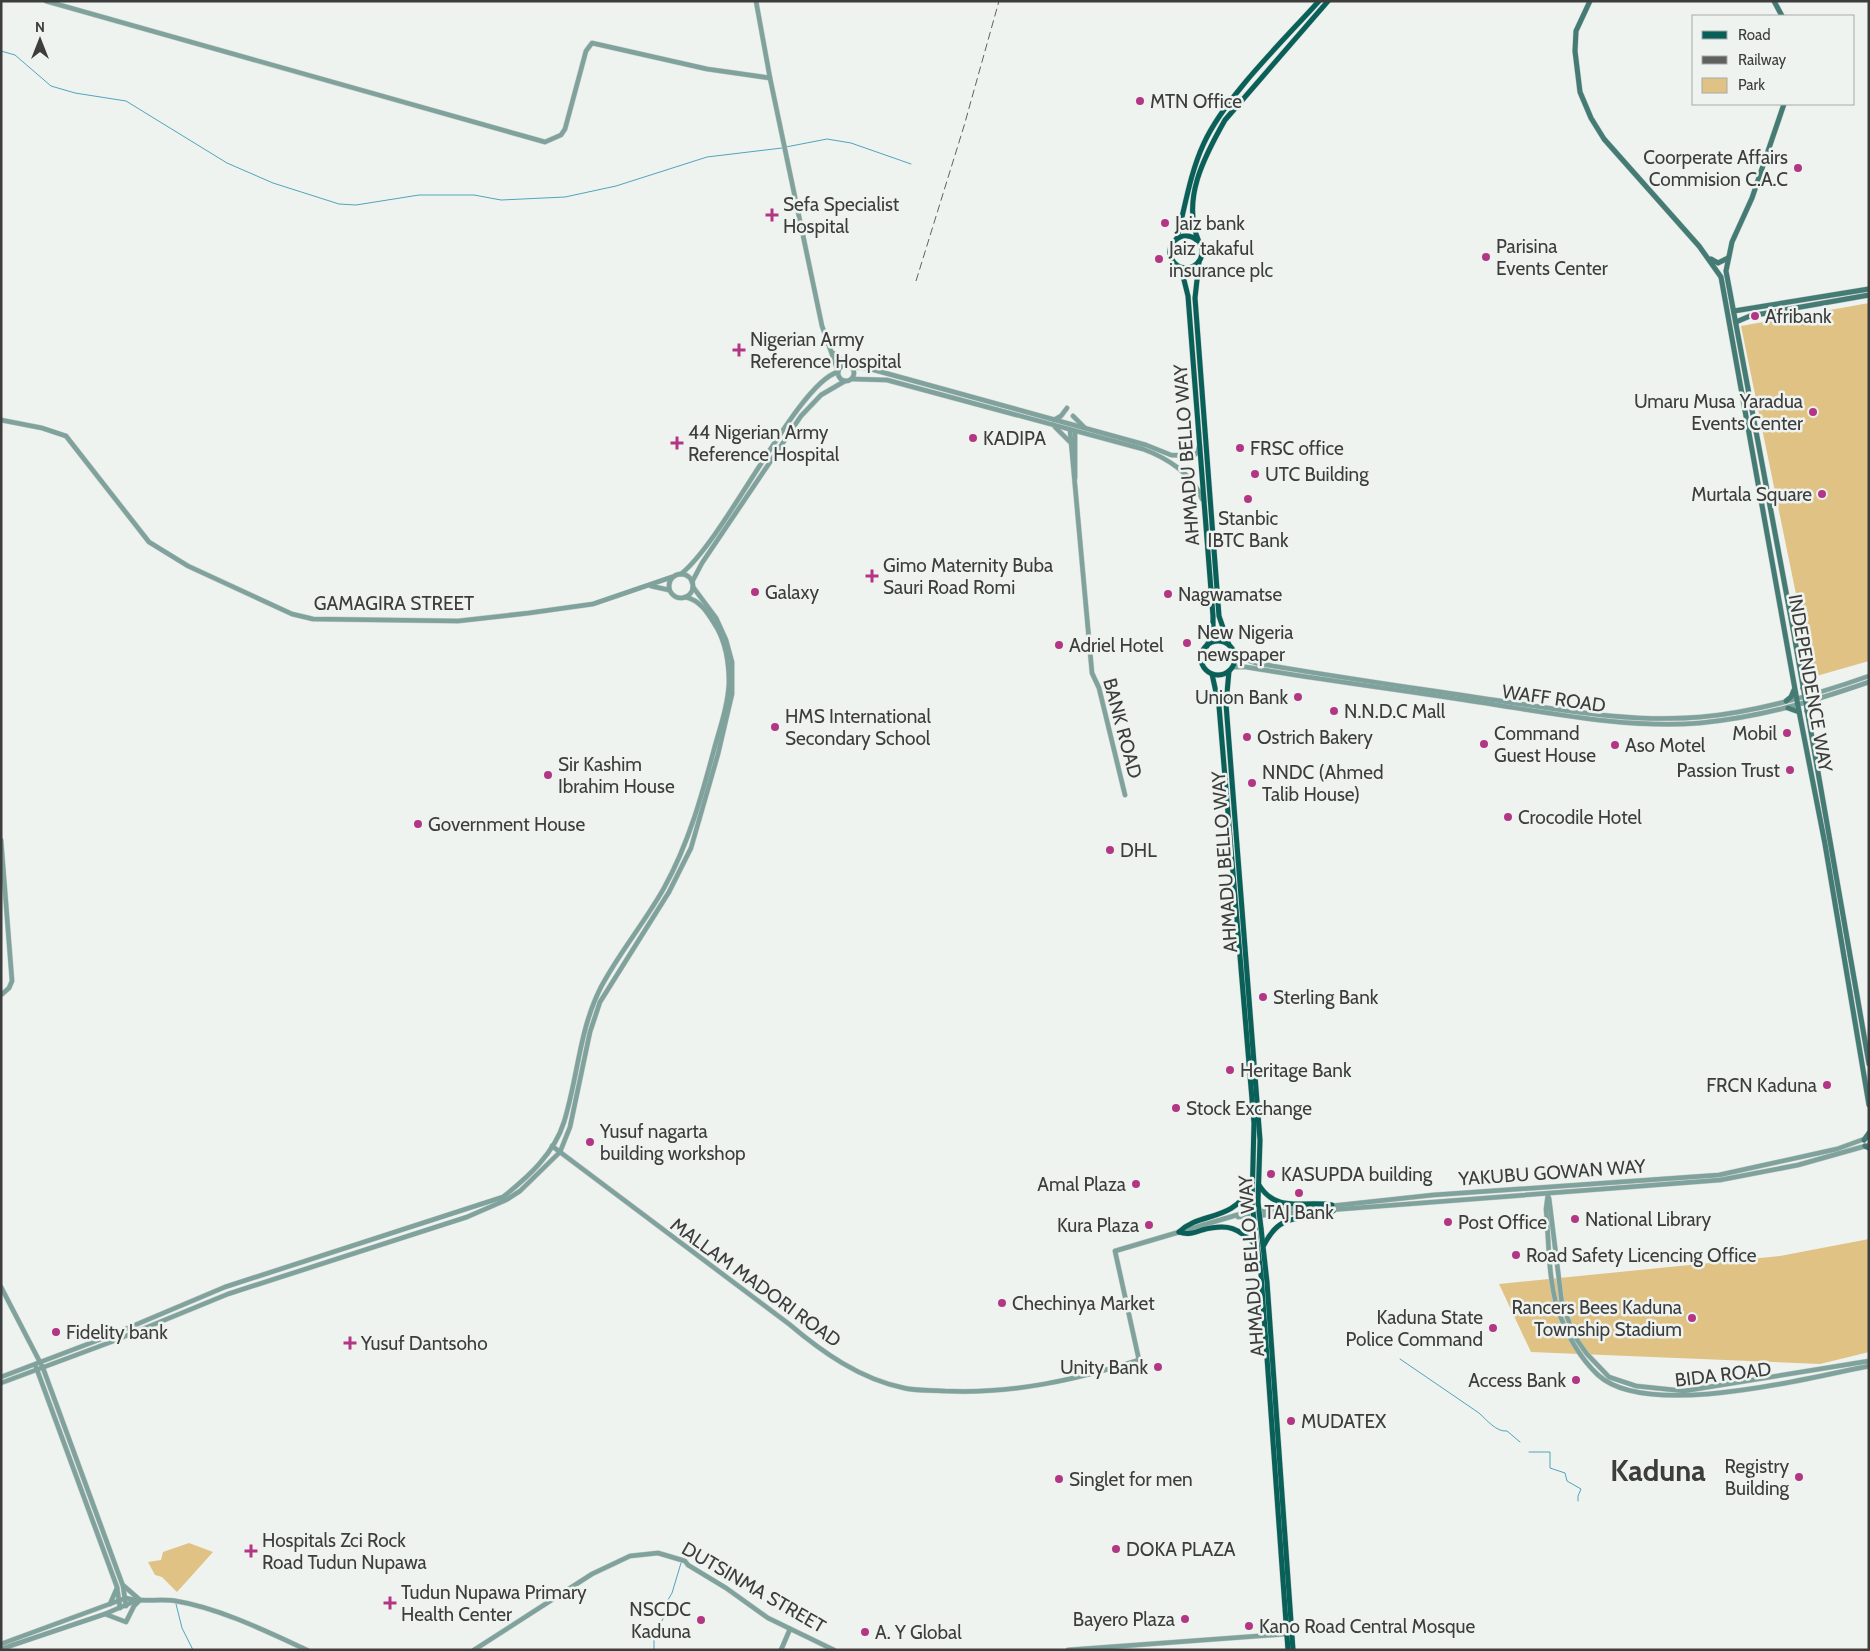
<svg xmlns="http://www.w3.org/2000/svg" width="1870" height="1651" font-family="Cabin,sans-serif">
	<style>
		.green { fill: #dfc284 }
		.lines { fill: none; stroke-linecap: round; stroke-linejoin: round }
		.stream { stroke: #50a4bc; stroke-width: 1 }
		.tertiary-casing { stroke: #cbcfcc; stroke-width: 5.5 }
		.secondary-casing { stroke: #cbcfcc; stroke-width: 6 }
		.primary-casing { stroke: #cbcfcc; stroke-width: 6 }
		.tertiary { stroke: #7fa29d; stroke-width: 4.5 }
		.secondary { stroke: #447c75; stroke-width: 5 }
		.primary { stroke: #086058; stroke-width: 5 }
		.rail { stroke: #5f615f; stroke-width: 1; stroke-dasharray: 8 4; stroke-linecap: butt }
		.primary-bridge-casing { stroke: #cbcfcc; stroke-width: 6; stroke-linecap: butt }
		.primary-bridge { stroke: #086058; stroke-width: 5 }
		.poi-dot { fill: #b33684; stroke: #eff3f0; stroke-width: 2 }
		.labels { text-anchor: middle; stroke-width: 5; stroke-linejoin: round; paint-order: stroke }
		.poi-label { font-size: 19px; fill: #3c3d3c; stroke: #eff3f0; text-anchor: start }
		.street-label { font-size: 19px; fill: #3c3d3c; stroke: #eff3f0 }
		.town-label { font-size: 29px; font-weight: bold; fill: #3c3d3c; stroke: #eff3f0 }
	</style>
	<rect width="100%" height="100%" fill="#eff3f0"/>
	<g class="green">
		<path d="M1869,303V661L1813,677L1741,326Z"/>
		<path d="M1869,1239V1352L1820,1364L1531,1352L1499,1284L1780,1256Z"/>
		<path d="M189,1543L213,1552L177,1592L162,1577L155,1575L148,1562L161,1560L163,1552Z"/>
	</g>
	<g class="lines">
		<g class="stream">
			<path d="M1,51L15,55L51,86L75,93L126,101L227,163L273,183L339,204L356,205L419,195H474L501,200L565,197L616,186L707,157L782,148"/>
			<path d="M786,147L827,139L851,143L911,164"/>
			<path d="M1400,1359L1479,1413C1487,1420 1496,1432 1507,1431L1520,1442"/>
			<path d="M1529,1452H1550V1468L1565,1473L1567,1481L1581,1489L1578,1496V1501"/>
			<path d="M176,1604L182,1628L193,1650"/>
			<path d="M654,1650V1636L667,1611L665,1605L672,1593L681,1563"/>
		</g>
		<g class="tertiary-casing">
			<g id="tertiary">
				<path d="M46,1L545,142L561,135L565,129L586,51L592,43L707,69L770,78"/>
				<path d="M756,1L770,78L822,326L838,371"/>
				<path d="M833,353L847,365"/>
				<circle cx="846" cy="373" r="8"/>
				<path d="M851,367L867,368L1146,445L1171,455L1193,456L1198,452L1199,447"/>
				<path d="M852,379L887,380L1143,449C1167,458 1193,474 1202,499"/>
				<path d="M1073,416L1084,427"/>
				<path d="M1,420L42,428L66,436L149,542L188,566L292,614L313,619L458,621L529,613L593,604L672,577"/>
				<path d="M1054,420L1061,416L1067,408"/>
				<path d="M1055,427L1070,442"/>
				<path d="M1070,430L1092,673L1099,688L1125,795"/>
				<path d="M1075,431V478"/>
				<path d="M681,574C726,538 797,383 838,372"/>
				<circle cx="681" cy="586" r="12"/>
				<path d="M692,582L702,563L801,416L821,395L845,381"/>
				<path d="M651,586L669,590"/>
				<path d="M1235,656L1256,663C1335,677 1415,688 1494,700C1563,710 1632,723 1701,717C1758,712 1815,695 1869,676"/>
				<path d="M1232,667H1246C1323,680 1401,690 1478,702C1551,713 1626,729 1700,723C1761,717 1811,702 1869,682"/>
				<path d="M1,840L12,981L9,988L1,995"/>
				<path d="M552,1146L789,1324C822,1352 860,1379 904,1388C917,1391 932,1390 945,1391C1013,1394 1075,1380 1139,1360L1115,1251L1247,1212L1323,1206"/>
				<path d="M1548,1194L1546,1209C1549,1240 1548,1276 1557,1307C1565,1331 1579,1357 1598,1375C1647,1420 1807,1378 1869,1366"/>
				<path d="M1549,1198L1562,1304L1575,1337L1587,1354L1609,1377L1636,1386L1684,1391L1869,1361"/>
				<path d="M1331,1206L1433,1195L1719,1175L1837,1149L1867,1138"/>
				<path d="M1238,1217L1720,1180L1798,1165L1869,1145"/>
				<path d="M1,1287L43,1368L123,1586L126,1606"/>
				<path d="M36,1367L117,1587L120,1608"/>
				<path d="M1,1377L109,1336L225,1287L503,1197C528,1177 554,1154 564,1122C578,1077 579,1030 601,987C619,953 645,922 664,888C689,843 702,795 715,746C721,725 728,704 729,683C729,664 726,644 717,628C709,615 701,600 685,597"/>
				<path d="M1,1383L111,1342L228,1294L467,1217L506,1200L520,1191L560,1152L570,1127L590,1032L600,1002L669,892L691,848L718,754L732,694V662L726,640L716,618L693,587"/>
				<path d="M110,1604L117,1588"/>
				<path d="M105,1614L126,1622L134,1606L140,1600L124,1586"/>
				<path d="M1,1644L126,1598C142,1603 159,1598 176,1601C219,1608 268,1632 307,1650"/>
				<path d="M1,1649L105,1614L135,1601"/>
				<path d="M474,1650L592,1574L630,1556L658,1553L685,1561L688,1565L726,1588L768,1618L834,1650"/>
				<path d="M781,1650L790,1629"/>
				<path d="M1068,1650L1286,1634"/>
			</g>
		</g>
		<g class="secondary-casing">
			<g id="secondary">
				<path d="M1590,1L1576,31L1575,51L1580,92L1591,118L1604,139L1699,246L1721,277L1798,706L1825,844L1869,1105"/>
				<path d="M1774,1L1782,16"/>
				<path d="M1784,104L1752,198L1732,242L1726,271L1793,629L1869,1064"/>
				<path d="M1711,259L1718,263L1728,258"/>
				<path d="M1734,311L1869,289"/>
				<path d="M1736,322L1750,316L1869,295"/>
				<path d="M1803,688L1816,694"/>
				<path d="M1786,701L1791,697L1794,690"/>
				<path d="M1788,708L1799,712"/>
				<path d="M1807,711L1811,704L1816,701"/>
				<path d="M1864,1140L1869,1133"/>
				<path d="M1865,1146L1869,1148"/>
			</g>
		</g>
		<g class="primary-casing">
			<g id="primary">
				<circle cx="1186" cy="252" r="16"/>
				<path d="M1177,238C1185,207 1190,173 1204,143C1225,97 1284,40 1319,1"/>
				<path d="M1199,242C1181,200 1204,157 1225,120L1328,1"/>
				<path d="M1199,262L1195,298L1219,616L1229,645"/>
				<path d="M1175,264L1182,272L1188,296L1213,616V630L1207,646"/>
				<circle cx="1218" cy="658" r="17"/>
				<path d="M1229,671L1226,704L1260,1140L1258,1202"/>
				<path d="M1212,674L1219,706L1254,1123L1252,1203"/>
				<path d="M1259,1185C1277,1214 1303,1200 1332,1205"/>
				<path d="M1255,1228L1261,1274L1288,1650"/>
				<path d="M1261,1228L1267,1282L1293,1650"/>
				<path d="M1179,1232C1201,1211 1231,1223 1251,1187"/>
				<path d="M1179,1232C1187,1235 1194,1233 1202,1230C1229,1223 1238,1228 1257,1246"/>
				<path d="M1264,1245C1282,1209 1302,1223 1333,1211"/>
			</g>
		</g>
		<use href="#tertiary" class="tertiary"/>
		<use href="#secondary" class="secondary"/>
		<use href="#primary" class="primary"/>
		<path class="rail" d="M916,281L964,126L999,1"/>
		<g class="primary-bridge-casing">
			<g id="primary-bridge">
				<path d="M1258,1202L1261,1228"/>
				<path d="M1252,1203L1255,1228"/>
			</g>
		</g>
		<use href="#primary-bridge" class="primary-bridge"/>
	</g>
	<g class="poi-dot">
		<circle cx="1140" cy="101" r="5"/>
		<circle cx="1798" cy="168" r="5"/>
		<path d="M769.5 207.5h5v5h5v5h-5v5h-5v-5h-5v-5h5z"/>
		<circle cx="1165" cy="223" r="5"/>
		<circle cx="1486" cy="257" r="5"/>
		<circle cx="1159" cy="259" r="5"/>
		<circle cx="1755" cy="316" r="5"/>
		<path d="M736.5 342.5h5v5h5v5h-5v5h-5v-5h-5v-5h5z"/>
		<circle cx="1813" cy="412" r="5"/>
		<circle cx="973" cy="438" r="5"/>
		<path d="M674.5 435.5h5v5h5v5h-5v5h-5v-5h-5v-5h5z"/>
		<circle cx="1240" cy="448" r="5"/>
		<circle cx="1255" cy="474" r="5"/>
		<circle cx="1822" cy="494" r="5"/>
		<circle cx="1248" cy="499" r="5"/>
		<path d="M869.5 568.5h5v5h5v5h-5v5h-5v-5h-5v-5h5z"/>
		<circle cx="755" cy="592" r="5"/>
		<circle cx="1168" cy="594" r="5"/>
		<circle cx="1187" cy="643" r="5"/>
		<circle cx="1059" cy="645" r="5"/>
		<circle cx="1298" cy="697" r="5"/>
		<circle cx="1334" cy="711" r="5"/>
		<circle cx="775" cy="727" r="5"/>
		<circle cx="1787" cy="733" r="5"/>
		<circle cx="1247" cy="737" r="5"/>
		<circle cx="1484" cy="744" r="5"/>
		<circle cx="1615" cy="745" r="5"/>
		<circle cx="1790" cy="770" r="5"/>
		<circle cx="548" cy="775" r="5"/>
		<circle cx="1252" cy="783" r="5"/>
		<circle cx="1508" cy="817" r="5"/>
		<circle cx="418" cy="824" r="5"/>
		<circle cx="1110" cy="850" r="5"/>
		<circle cx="1263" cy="997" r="5"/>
		<circle cx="1230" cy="1070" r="5"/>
		<circle cx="1827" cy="1085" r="5"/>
		<circle cx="1176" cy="1108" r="5"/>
		<circle cx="590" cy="1142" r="5"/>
		<circle cx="1271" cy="1174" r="5"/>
		<circle cx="1136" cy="1184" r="5"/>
		<circle cx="1299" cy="1193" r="5"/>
		<circle cx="1575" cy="1219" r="5"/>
		<circle cx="1448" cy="1222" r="5"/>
		<circle cx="1149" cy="1225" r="5"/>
		<circle cx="1516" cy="1255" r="5"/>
		<circle cx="1002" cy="1303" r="5"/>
		<circle cx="1692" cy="1318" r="5"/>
		<circle cx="1493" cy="1328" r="5"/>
		<circle cx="56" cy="1332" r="5"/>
		<path d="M347.5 1335.5h5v5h5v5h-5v5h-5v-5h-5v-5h5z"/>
		<circle cx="1158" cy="1367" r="5"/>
		<circle cx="1576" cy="1380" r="5"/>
		<circle cx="1291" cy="1421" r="5"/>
		<circle cx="1799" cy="1477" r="5"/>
		<circle cx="1059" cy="1479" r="5"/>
		<circle cx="1116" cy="1549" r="5"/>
		<path d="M248.5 1543.5h5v5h5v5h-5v5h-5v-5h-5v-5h5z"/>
		<path d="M387.5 1595.5h5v5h5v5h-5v5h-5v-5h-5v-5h5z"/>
		<circle cx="1185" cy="1619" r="5"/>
		<circle cx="701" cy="1620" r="5"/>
		<circle cx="1249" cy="1626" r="5"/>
		<circle cx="865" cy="1632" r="5"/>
	</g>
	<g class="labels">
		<g class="poi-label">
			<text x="1150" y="108">MTN Office</text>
			<text x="1788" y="164" text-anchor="end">Coorperate Affairs<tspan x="1788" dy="22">Commision C.A.C</tspan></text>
			<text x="783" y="211">Sefa Specialist<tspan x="783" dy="22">Hospital</tspan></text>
			<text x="1175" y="230">Jaiz bank</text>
			<text x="1496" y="253">Parisina<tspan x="1496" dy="22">Events Center</tspan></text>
			<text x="1169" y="255">Jaiz takaful<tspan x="1169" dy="22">insurance plc</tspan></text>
			<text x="1765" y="323">Afribank</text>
			<text x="750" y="346">Nigerian Army<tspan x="750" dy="22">Reference Hospital</tspan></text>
			<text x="1803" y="408" text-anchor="end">Umaru Musa Yaradua<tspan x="1803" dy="22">Events Center</tspan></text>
			<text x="688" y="439">44 Nigerian Army<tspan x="688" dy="22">Reference Hospital</tspan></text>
			<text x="983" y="445">KADIPA</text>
			<text x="1250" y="455">FRSC office</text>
			<text x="1265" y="481">UTC Building</text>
			<text x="1812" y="501" text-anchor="end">Murtala Square</text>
			<text x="1248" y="525" text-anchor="middle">Stanbic<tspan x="1248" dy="22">IBTC Bank</tspan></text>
			<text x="883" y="572">Gimo Maternity Buba<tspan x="883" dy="22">Sauri Road Romi</tspan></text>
			<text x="765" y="599">Galaxy</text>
			<text x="1178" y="601">Nagwamatse</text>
			<text x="1197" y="639">New Nigeria<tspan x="1197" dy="22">newspaper</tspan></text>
			<text x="1069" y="652">Adriel Hotel</text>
			<text x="1288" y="704" text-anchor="end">Union Bank</text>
			<text x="1344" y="718">N.N.D.C Mall</text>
			<text x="785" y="723">HMS International<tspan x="785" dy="22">Secondary School</tspan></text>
			<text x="1494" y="740">Command<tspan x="1494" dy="22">Guest House</tspan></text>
			<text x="1777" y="740" text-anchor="end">Mobil</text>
			<text x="1257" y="744">Ostrich Bakery</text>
			<text x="1625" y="752">Aso Motel</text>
			<text x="558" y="771">Sir Kashim<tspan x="558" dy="22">Ibrahim House</tspan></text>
			<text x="1780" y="777" text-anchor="end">Passion Trust</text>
			<text x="1262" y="779">NNDC (Ahmed<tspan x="1262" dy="22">Talib House)</tspan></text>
			<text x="1518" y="824">Crocodile Hotel</text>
			<text x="428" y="831">Government House</text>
			<text x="1120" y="857">DHL</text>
			<text x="1273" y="1004">Sterling Bank</text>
			<text x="1240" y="1077">Heritage Bank</text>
			<text x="1817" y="1092" text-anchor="end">FRCN Kaduna</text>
			<text x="1186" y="1115">Stock Exchange</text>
			<text x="600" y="1138">Yusuf nagarta<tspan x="600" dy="22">building workshop</tspan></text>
			<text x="1281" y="1181">KASUPDA building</text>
			<text x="1126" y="1191" text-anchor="end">Amal Plaza</text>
			<text x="1299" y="1219" text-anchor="middle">TAJ Bank</text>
			<text x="1585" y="1226">National Library</text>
			<text x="1458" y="1229">Post Office</text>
			<text x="1139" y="1232" text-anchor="end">Kura Plaza</text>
			<text x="1526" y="1262">Road Safety Licencing Office</text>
			<text x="1012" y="1310">Chechinya Market</text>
			<text x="1682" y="1314" text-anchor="end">Rancers Bees Kaduna<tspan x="1682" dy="22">Township Stadium</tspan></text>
			<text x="1483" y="1324" text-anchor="end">Kaduna State<tspan x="1483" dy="22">Police Command</tspan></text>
			<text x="66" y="1339">Fidelity bank</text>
			<text x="361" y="1350">Yusuf Dantsoho</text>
			<text x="1148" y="1374" text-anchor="end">Unity Bank</text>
			<text x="1566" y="1387" text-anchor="end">Access Bank</text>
			<text x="1301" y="1428">MUDATEX</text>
			<text x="1789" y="1473" text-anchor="end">Registry<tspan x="1789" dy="22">Building</tspan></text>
			<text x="1069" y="1486">Singlet for men</text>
			<text x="262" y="1547">Hospitals Zci Rock<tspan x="262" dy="22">Road Tudun Nupawa</tspan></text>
			<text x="1126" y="1556">DOKA PLAZA</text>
			<text x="401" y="1599">Tudun Nupawa Primary<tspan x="401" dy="22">Health Center</tspan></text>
			<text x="691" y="1616" text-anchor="end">NSCDC<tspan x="691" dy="22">Kaduna</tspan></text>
			<text x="1175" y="1626" text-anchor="end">Bayero Plaza</text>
			<text x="1259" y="1633">Kano Road Central Mosque</text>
			<text x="875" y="1639">A. Y Global</text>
		</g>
		<g class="street-label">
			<text transform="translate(1186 455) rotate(-94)" y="7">AHMADU BELLO WAY</text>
			<text x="394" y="610">GAMAGIRA STREET</text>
			<text transform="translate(1811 683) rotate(80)" y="7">INDEPENDENCE WAY</text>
			<text transform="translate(1554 698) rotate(8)" y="7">WAFF ROAD</text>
			<text transform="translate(1123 728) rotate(75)" y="7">BANK ROAD</text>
			<text transform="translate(1224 862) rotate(-94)" y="7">AHMADU BELLO WAY</text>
			<text transform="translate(1552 1172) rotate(-4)" y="7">YAKUBU GOWAN WAY</text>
			<text transform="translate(1251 1266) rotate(-94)" y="7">AHMADU BELLO WAY</text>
			<text transform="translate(756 1282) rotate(36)" y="7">MALLAM MADORI ROAD</text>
			<text transform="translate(1723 1374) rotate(-7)" y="7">BIDA ROAD</text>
			<text transform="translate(754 1587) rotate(30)" y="7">DUTSINMA STREET</text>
		</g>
		<g class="town-label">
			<text x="1658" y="1481">Kaduna</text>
		</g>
	</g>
	<rect width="1870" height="1651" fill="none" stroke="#3c3d3c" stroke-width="5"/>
	<rect x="1692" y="15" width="162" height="90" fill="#eff3f0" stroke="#a7aaa8"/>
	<rect x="1702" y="31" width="25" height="8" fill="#086058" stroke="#a7aaa8"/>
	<text x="1738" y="40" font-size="15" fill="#3c3d3c">Road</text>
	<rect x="1702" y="56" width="25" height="8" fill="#5f615f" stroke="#a7aaa8"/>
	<text x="1738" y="65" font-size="15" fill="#3c3d3c">Railway</text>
	<rect x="1702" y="78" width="25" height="15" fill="#dfc284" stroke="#a7aaa8"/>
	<text x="1738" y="90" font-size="15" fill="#3c3d3c">Park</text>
	<g transform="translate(40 40)" stroke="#eff3f0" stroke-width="4" paint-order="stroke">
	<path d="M0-4L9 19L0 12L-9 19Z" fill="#3c3d3c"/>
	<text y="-8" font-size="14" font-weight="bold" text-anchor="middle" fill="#3c3d3c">N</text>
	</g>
</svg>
